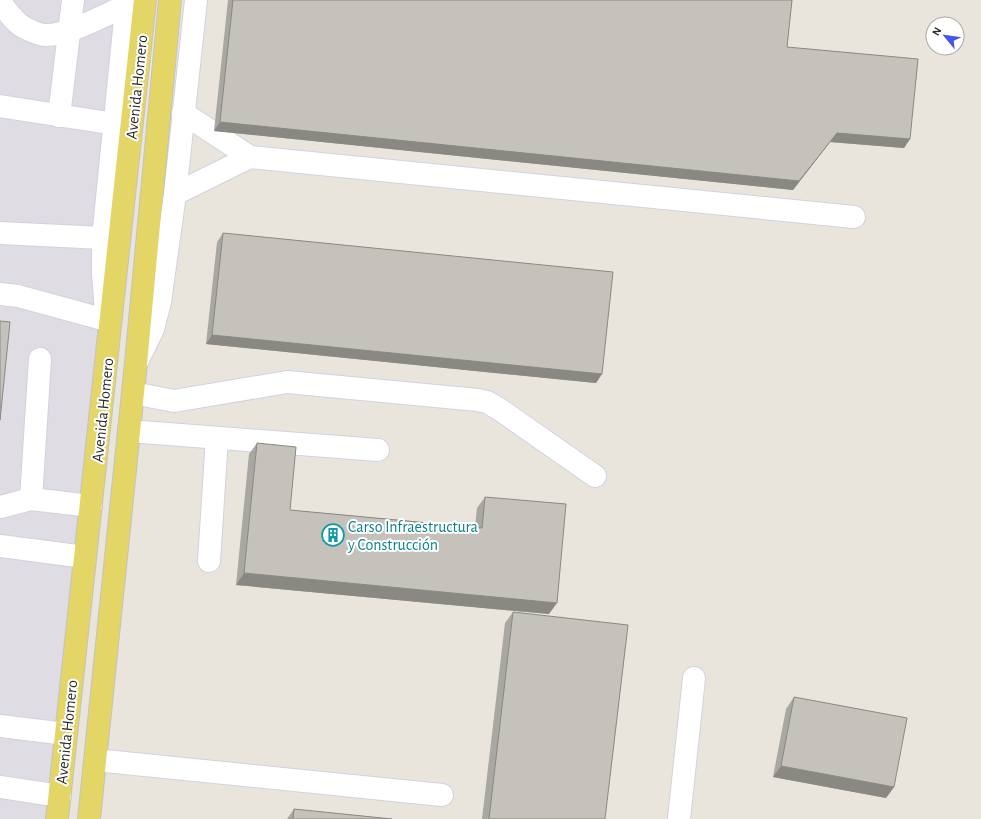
<svg xmlns="http://www.w3.org/2000/svg" width="981" height="819" font-family="'Alegreya Sans',sans-serif">
	<style>
		.industrial { fill: #dfdce3 }
		.lines { fill: none; stroke-linecap: round; stroke-linejoin: round }
		.minor-casing { stroke: #d1d2e0; stroke-width: 24 }
		.major-casing { stroke: #c3c3c3; stroke-width: 24 }
		.minor { stroke: #fff; stroke-width: 22 }
		.major { stroke: #e4d567; stroke-width: 22 }
		.wall { fill: #a9a7a1 }
		.shaded-wall { fill: #8a8883 }
		.building { fill: #c5c2bb; stroke: #8a8883 }
		.labels { text-anchor: middle; stroke-width: 4; stroke-linejoin: round; paint-order: stroke }
		.street-label { font-size: 16px; fill: #292929; stroke: #fff }
		.culture-label { font-size: 16px; fill: #0d838f; stroke: #fff; text-anchor: start }
	</style>
	<rect width="100%" height="100%" fill="#eae5dc"/>
	<path class="industrial" d="M0,0H132L50,819H0Z"/>
	<g class="lines">
		<g class="minor-casing">
			<g id="minor">
				<path d="M0,2C7,11 15,23 25,28C31,31 39,35 46,35C69,35 105,15 127,5"/>
				<path d="M0,106L115,124"/>
				<path d="M183,113L250,157L854,217"/>
				<path d="M59,116L73,0"/>
				<path d="M175,194L250,157"/>
				<path d="M0,233L103,238"/>
				<path d="M0,294L18,296L106,320"/>
				<path d="M106,313L103,273V238L127,0"/>
				<path d="M137,362L153,329L160,302L175,194L196,0"/>
				<path d="M133,393L174,401L287,382L478,400L487,402L499,409L595,476"/>
				<path d="M129,431L378,450"/>
				<path d="M31,499L40,359"/>
				<path d="M0,507L31,499L91,506"/>
				<path d="M0,546L85,557"/>
				<path d="M209,561L217,438"/>
				<path d="M0,726L66,734"/>
				<path d="M95,760L442,795"/>
				<path d="M0,787L60,796"/>
				<path d="M679,819L694,678"/>
			</g>
		</g>
		<g class="major-casing">
			<g id="major">
				<path d="M57,819L145,0"/>
				<path d="M89,819L136,363L170,0"/>
			</g>
		</g>
		<use href="#minor" class="minor"/>
		<use href="#major" class="major"/>
	</g>
	<g class="wall">
		<path d="M228,0H792L787,47L910,139L904,148L830,142L793,190L214,131Z"/>
		<path d="M223,233L602,374L596,383L206,344L217,242Z"/>
		<path d="M257,443L290,510L475,527L477,508L485,497L549,614L236,585L249,454Z"/>
		<path d="M513,612L605,819H482L505,623Z"/>
		<path d="M794,697L894,787L886,798L773,777L786,709Z"/>
		<path d="M294,809L392,819H287Z"/>
	</g>
	<g class="shaded-wall">
		<path d="M220,122L837,133L910,139L904,148L830,142L793,190L214,131Z"/>
		<path d="M212,335L602,374L596,383L206,344Z"/>
		<path d="M244,573L557,603L549,614L236,585Z"/>
		<path d="M781,766L894,787L886,798L773,777Z"/>
	</g>
	<g class="building">
		<path d="M233,0H792L787,47L918,59L910,139L837,133L799,181L220,122Z"/>
		<path d="M223,233L613,272L602,374L212,335Z"/>
		<path d="M0,321L10,322L0,420Z"/>
		<path d="M257,443L296,447L290,510L482,528L485,497L566,504L557,603L244,573Z"/>
		<path d="M513,612L628,625L605,819H489Z"/>
		<path d="M794,697L907,718L894,787L781,766Z"/>
		<path d="M294,809L392,819H293Z"/>
	</g>
	<defs>
		<g id="building-ring" transform="scale(1.15)"><circle r="9.5" fill="#fff" stroke="#0f9aa8" stroke-width="1.5"/><path d="M-4-6H4V6H1V3H-1V6H-4ZM-2.5-4.3h1.7v1.8h-1.7ZM.8-4.3h1.7v1.8H.8ZM-2.5-1h1.7V.8h-1.7ZM.8-1h1.7V.8H.8Z" fill="#0f9aa8"/></g>
	</defs>
	<g fill-rule="evenodd">
		<use href="#building-ring" x="333" y="535"/>
	</g>
	<g class="labels">
		<g class="street-label">
			<text transform="translate(136 87) rotate(-84)" y="6">Avenida Homero</text>
			<text transform="translate(102 410) rotate(-84)" y="6">Avenida Homero</text>
			<text transform="translate(66 732) rotate(-84)" y="6">Avenida Homero</text>
		</g>
		<g class="culture-label">
			<text x="348" y="532">Carso Infraestructura<tspan x="348" dy="18">y Construcción</tspan></text>
		</g>
	</g>
	<g transform="translate(945 36) rotate(299)"><circle r="19" fill="#ffffff" stroke="#a9a9a9"/>
	<path d="M0-3L7 15L0 10L-7 15Z" fill="#4954e9"/>
	<text y="-6" font-size="11" font-weight="bold" text-anchor="middle" fill="#292929">N</text>
	</g>
</svg>
